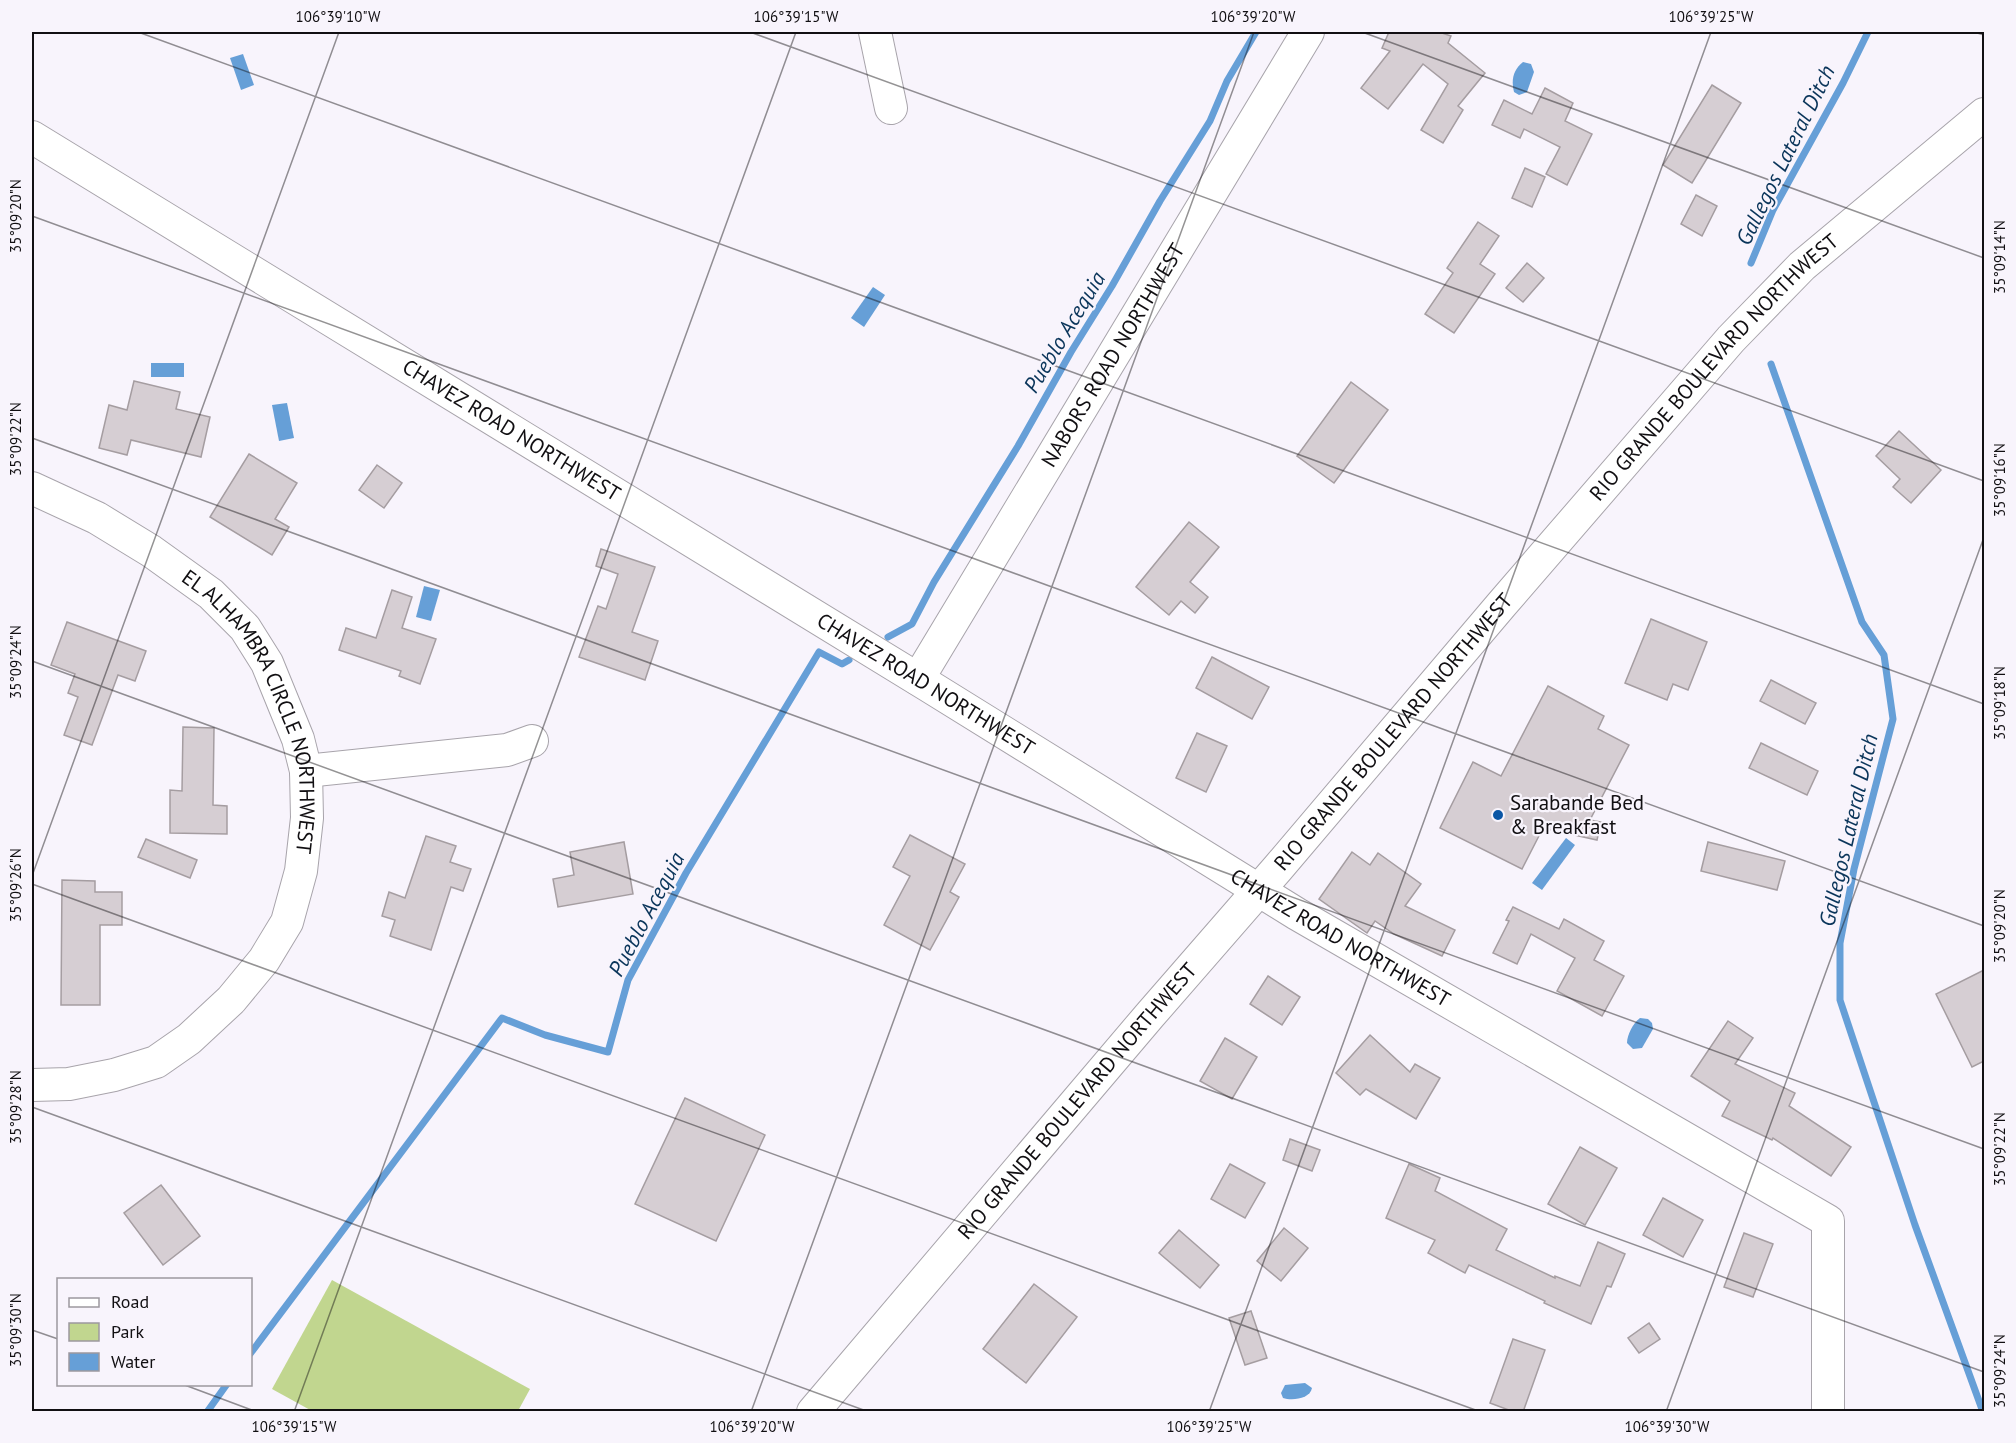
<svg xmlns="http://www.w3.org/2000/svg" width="2016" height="1443" font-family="'PT Sans',sans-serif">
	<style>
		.green { fill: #c1d68f }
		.water { fill: #669fd7 }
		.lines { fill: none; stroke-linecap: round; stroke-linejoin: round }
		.stream { stroke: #669fd7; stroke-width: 7 }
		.building { fill: #d6ced3; stroke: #a59da1; stroke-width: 1.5 }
		.minor-casing { stroke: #a8a4ab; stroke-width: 34 }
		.minor { stroke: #fff; stroke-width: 32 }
		.ticks { fill: none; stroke: #110f12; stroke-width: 1.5; stroke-opacity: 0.45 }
		.poi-dot { fill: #0a56a5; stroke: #f8f4fc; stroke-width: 2 }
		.labels { text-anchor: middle; stroke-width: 4.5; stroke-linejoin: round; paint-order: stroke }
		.street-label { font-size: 21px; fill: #110f12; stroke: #f8f4fc }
		.poi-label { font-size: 21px; fill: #110f12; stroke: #f8f4fc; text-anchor: start }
		.water-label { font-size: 22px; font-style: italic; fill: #0a355a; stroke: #f8f4fc }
		.neatline { fill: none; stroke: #110f12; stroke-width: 2 }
		.ticks-label { font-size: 15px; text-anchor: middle; fill: #110f12 }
	</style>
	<rect width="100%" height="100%" fill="#f8f4fc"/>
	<path class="green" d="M332,1280L530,1389L518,1411H312L272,1389Z"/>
	<g class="water">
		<path d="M243,54L254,85L241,90L230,58Z"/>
		<path d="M1523,62L1531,64L1534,72L1527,92L1519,95L1514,92C1511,80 1513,70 1523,62Z"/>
		<path d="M873,287L885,295L864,327L851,318Z"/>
		<rect x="151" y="363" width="33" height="14"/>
		<path d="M287,403L294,438L279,441L272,405Z"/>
		<path d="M424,586L440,590L431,621L416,617Z"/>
		<path d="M1566,838L1575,845L1542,890L1532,883Z"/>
		<path d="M1640,1018L1648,1019L1652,1023L1653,1029L1642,1048L1633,1049L1627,1043C1627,1035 1633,1023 1640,1018Z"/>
		<path d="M1305,1383L1312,1388C1310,1399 1292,1401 1283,1398L1281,1393L1285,1385Z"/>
	</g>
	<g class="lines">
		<g class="stream">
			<path d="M1751,263L1773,210L1843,83L1868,32"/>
			<path d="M1771,364L1862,622L1884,655L1893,719L1854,869L1840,943V1000L1915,1225L1983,1412"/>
			<path d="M888,637L912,624L934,582L1018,446L1071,352L1112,286L1160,201L1210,121L1227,81L1256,32"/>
			<path d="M250,1354L502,1018L545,1035L608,1052L628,980L686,873L819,652L842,664L849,660"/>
			<path d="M207,1412L227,1384"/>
		</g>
	</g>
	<g class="building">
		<path d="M1389,32H1439L1451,36L1448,43L1485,73L1458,106L1463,110L1443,143L1421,130L1448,84L1423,64L1388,109L1361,88L1390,51L1382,48Z"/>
		<path d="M1712,85L1741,103L1692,183L1663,165Z"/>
		<path d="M1545,88L1573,103L1565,121L1592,134L1567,185L1546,174L1560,147L1524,129L1520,138L1492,125L1504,100L1532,114Z"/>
		<path d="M1525,168L1545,177L1532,207L1512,198Z"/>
		<path d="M1696,195L1717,206L1702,236L1681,224Z"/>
		<path d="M1478,222L1499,236L1480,264L1495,274L1454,333L1425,314L1453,273L1447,268Z"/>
		<path d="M1527,263L1544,278L1523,302L1506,288Z"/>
		<path d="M134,381L180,392L176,409L210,417L201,457L131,440L127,455L99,448L109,405L127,410Z"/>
		<path d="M1351,382L1388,410L1334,483L1297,456Z"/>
		<path d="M1899,431L1941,470L1911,503L1893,487L1900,479L1876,456Z"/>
		<path d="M249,454L297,483L275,519L289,527L272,555L210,517Z"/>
		<path d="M377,465L402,483L384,508L359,490Z"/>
		<path d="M1189,522L1219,547L1190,582L1208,597L1195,613L1181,601L1169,615L1136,587Z"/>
		<path d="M601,549L655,567L632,632L658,641L645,680L579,657L598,606L606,609L618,574L596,566Z"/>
		<path d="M392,590L412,597L402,628L436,639L420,684L399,676L401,671L339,650L346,628L376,638Z"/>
		<path d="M1651,619L1707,642L1688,690L1673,684L1667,700L1625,683Z"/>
		<path d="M67,622L146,651L135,681L118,675L92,745L64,735L78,697L68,693L75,674L51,665Z"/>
		<path d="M1212,657L1269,687L1252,719L1196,688Z"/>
		<path d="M1771,680L1816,703L1805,724L1760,701Z"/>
		<path d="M1548,686L1604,716L1598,729L1629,745L1590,820L1601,822L1597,840L1543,828L1522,869L1440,828L1473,762L1501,776Z"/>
		<path d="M183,727L214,728L213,805L227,806V834L170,833V790L182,791Z"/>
		<path d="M1197,733L1227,746L1206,792L1176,778Z"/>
		<path d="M1761,743L1818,771L1807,795L1749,768Z"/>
		<path d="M910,835L965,864L950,892L959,897L930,950L884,925L910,876L893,867Z"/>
		<path d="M426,836L456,846L450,862L471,869L463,891L451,887L431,950L390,936L395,920L382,916L389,892L405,898Z"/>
		<path d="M146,839L197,860L190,878L138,857Z"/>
		<path d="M624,842L633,894L558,907L553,879L574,875L570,852Z"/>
		<path d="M1708,842L1785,861L1777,890L1701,871Z"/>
		<path d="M1352,852L1370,865L1378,853L1421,884L1405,906L1455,930L1442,956L1394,934L1375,921L1367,933L1319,899Z"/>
		<path d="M62,880L95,881V892H122V925H100V1005H61Z"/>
		<path d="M1513,907L1559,929L1564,919L1604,941L1594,960L1624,976L1602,1016L1557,991L1575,958L1531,934L1517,964L1493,953L1509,921L1506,920Z"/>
		<path d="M1984,970V1061L1972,1067L1936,994Z"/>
		<path d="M1268,976L1300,997L1282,1025L1250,1004Z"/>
		<path d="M1728,1021L1753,1038L1735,1064L1795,1093L1789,1106L1851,1147L1831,1176L1773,1138L1772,1140L1722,1116L1730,1101L1691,1076Z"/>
		<path d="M1370,1035L1410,1072L1415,1064L1440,1078L1416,1119L1366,1089L1360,1095L1336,1073Z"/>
		<path d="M1225,1038L1257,1057L1232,1099L1200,1081Z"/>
		<path d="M685,1098L765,1135L716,1241L635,1204Z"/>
		<path d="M1290,1139L1320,1150L1312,1171L1283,1160Z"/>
		<path d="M1580,1147L1617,1168L1585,1225L1548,1204Z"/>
		<path d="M1230,1164L1265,1183L1245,1218L1211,1199Z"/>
		<path d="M1409,1164L1440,1178L1435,1191L1507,1229L1496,1250L1555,1278V1276L1580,1286L1598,1242L1625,1254L1611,1287L1607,1286L1591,1324L1544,1303L1545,1301L1469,1265L1465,1273L1428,1253L1435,1240L1386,1218Z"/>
		<path d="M161,1185L200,1236L163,1265L124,1213Z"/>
		<path d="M1663,1198L1703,1220L1683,1257L1643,1235Z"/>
		<path d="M1284,1228L1308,1248L1281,1281L1257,1261Z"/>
		<path d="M1179,1230L1219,1265L1200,1288L1159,1253Z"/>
		<path d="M1744,1233L1773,1244L1753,1297L1724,1287Z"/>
		<path d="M1034,1284L1077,1317L1026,1383L983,1349Z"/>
		<path d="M1251,1311L1267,1358L1245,1365L1229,1318Z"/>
		<path d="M1649,1323L1660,1339L1639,1353L1628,1338Z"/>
		<path d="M1513,1339L1545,1350L1523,1412H1514L1490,1403Z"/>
	</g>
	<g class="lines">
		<g class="minor-casing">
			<g id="minor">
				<path d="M875,32L891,108"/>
				<path id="s1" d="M32,137L929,686L1297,914L1828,1221V1412"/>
				<path id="s2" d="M32,488L97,518L151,551L211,594L245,628L267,663L298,739L306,771L307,818L301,871L287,922L264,960L231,1000L189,1039L156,1062L114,1075L69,1084L32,1085"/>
				<path id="s3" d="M918,679L1308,32"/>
				<path d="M306,771L507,750L532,741"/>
				<path id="s4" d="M813,1412L1150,1015L1278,868L1502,604L1731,339L1802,266L1984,114"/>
			</g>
		</g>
		<use href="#minor" class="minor"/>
	</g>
	<path class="ticks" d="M138,32L1984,704M750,32L1984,481M1362,32L1984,258M1974,32L1984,35M32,216L1984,926M32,438L1984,1149M32,661L1984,1372M32,876L339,32M32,884L1481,1412M32,1107L869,1412M32,1330L58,1339M182,1384L257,1412M294,1412L796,32M751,1412L1254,32M1209,1412L1711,32M1666,1412L1984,537"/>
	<circle class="poi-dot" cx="1498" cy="815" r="6"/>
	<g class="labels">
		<g class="street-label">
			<text dy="7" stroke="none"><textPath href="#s3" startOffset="378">NABORS ROAD NORTHWEST</textPath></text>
			<text dy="7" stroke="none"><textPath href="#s4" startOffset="1380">RIO GRANDE BOULEVARD NORTHWEST</textPath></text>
			<text dy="7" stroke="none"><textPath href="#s1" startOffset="562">CHAVEZ ROAD NORTHWEST</textPath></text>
			<text dy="7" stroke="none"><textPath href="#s1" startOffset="1048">CHAVEZ ROAD NORTHWEST</textPath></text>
			<text dy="7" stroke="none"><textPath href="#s2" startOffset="336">EL ALHAMBRA CIRCLE NORTHWEST</textPath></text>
			<text dy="7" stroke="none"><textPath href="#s4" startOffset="894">RIO GRANDE BOULEVARD NORTHWEST</textPath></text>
			<text dy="7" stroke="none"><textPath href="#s1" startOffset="1534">CHAVEZ ROAD NORTHWEST</textPath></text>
			<text dy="7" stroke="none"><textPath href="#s4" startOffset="408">RIO GRANDE BOULEVARD NORTHWEST</textPath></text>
		</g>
		<g class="poi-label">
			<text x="1510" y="810">Sarabande Bed<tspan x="1510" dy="24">&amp; Breakfast</tspan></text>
		</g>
		<g class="water-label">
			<text transform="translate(1785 155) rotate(-64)" y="8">Gallegos Lateral Ditch</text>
			<text transform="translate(1064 332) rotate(-59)" y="8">Pueblo Acequia</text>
			<text transform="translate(1848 830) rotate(-77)" y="8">Gallegos Lateral Ditch</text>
			<text transform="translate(646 914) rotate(-62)" y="8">Pueblo Acequia</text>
		</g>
	</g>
	<rect width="2016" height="1443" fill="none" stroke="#f8f4fc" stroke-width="66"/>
	<rect x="57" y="1278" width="195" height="108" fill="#f8f4fc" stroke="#9c989e" stroke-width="1.5"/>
	<rect x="69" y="1298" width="30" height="9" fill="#ffffff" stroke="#9c989e" stroke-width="1.5"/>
	<text x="111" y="1308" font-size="18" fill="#110f12">Road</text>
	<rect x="69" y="1323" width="30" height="18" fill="#c1d68f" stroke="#9c989e" stroke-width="1.5"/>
	<text x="111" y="1338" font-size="18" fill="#110f12">Park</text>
	<rect x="69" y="1353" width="30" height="18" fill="#669fd7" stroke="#9c989e" stroke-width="1.5"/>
	<text x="111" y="1368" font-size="18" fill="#110f12">Water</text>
	<rect x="33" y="33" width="1950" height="1377" class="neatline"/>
	<g class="ticks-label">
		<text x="338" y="22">106°39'10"W</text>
		<text x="796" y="22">106°39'15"W</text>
		<text x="1253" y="22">106°39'20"W</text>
		<text x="1711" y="22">106°39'25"W</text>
		<text transform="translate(16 216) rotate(-90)" y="5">35°09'20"N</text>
		<text transform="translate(2000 257) rotate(-90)" y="5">35°09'14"N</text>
		<text transform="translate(16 439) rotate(-90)" y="5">35°09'22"N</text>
		<text transform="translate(2000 480) rotate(-90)" y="5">35°09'16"N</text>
		<text transform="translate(16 662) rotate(-90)" y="5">35°09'24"N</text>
		<text transform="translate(2000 703) rotate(-90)" y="5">35°09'18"N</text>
		<text transform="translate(16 885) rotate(-90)" y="5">35°09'26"N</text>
		<text transform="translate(2000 926) rotate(-90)" y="5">35°09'20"N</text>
		<text transform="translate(16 1107) rotate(-90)" y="5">35°09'28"N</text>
		<text transform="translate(2000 1149) rotate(-90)" y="5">35°09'22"N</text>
		<text transform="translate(16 1330) rotate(-90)" y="5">35°09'30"N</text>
		<text transform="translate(2000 1371) rotate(-90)" y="5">35°09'24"N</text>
		<text x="294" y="1432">106°39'15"W</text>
		<text x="752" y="1432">106°39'20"W</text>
		<text x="1209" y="1432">106°39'25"W</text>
		<text x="1667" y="1432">106°39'30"W</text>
	</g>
</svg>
